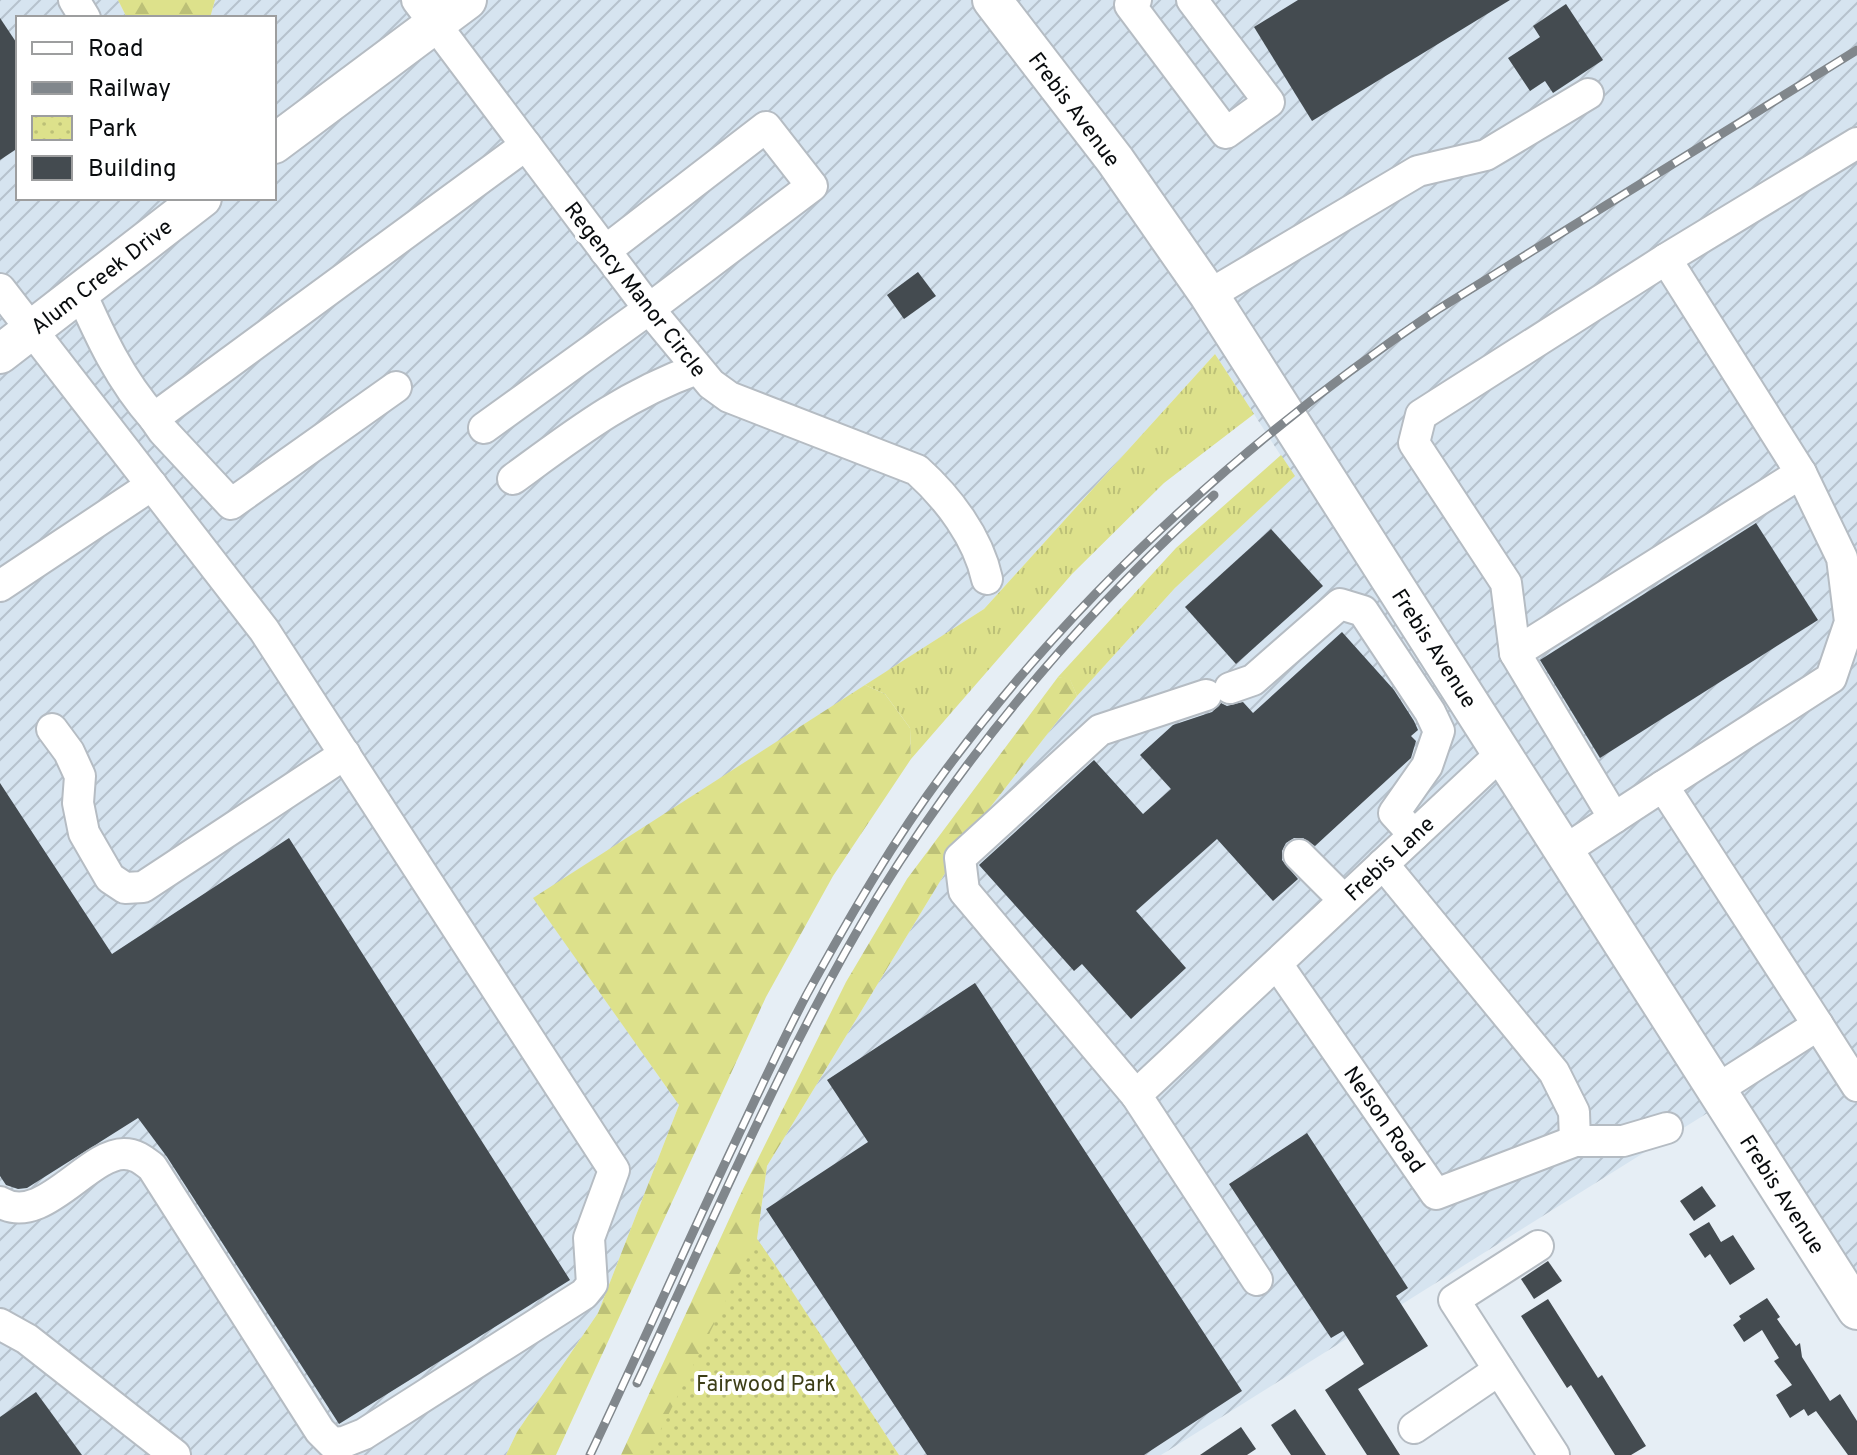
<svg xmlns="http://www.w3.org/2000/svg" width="1857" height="1455" font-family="Overpass,sans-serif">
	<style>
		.industrial { fill: url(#industrial-furrows) }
		.grass { fill: url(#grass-tufts) }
		.forest { fill: url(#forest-firs) }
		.park { fill: url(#park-dots) }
		.building { fill: #444b50 }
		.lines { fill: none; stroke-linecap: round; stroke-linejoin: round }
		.minor-casing { stroke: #b5bcc3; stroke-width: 34 }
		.major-casing { stroke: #b5bcc3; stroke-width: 42 }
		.minor { stroke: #fff; stroke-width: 30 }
		.major { stroke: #fff; stroke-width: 38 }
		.rail-casing { stroke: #81878c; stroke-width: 9 }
		.rail { stroke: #fff; stroke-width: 6; stroke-dasharray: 18; stroke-linecap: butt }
		.labels { text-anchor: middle; stroke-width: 8; stroke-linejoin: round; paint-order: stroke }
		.street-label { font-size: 22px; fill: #090c0e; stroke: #fff }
		.park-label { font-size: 22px; fill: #3d3e17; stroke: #fff }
	</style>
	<defs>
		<pattern id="industrial-furrows" width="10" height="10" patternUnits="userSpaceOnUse" patternTransform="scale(2)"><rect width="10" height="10" fill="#d6e4f0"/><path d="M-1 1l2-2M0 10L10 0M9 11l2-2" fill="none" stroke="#b6c2cd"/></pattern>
		<pattern id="grass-tufts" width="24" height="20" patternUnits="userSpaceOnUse" patternTransform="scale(2)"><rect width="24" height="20" fill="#dde18b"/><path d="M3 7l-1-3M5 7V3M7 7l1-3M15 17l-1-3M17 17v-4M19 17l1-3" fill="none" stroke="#bcc077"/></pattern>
		<pattern id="forest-firs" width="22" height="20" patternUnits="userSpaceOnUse" patternTransform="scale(2)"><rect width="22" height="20" fill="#dde18b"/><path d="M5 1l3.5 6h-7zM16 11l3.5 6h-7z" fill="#bcc077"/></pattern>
		<pattern id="park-dots" width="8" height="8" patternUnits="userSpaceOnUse" patternTransform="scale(2)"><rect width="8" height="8" fill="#dde18b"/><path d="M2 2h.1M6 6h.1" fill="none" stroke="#bcc077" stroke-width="1.8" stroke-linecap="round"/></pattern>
	</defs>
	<rect width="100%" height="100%" fill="#e6eef5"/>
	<path class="industrial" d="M0,0H118L127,18H18V198H274V18H210L215,0H1857V1308L1725,1102L1161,1455H899L757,1239L767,1166L967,837L1077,696L1175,588L1294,476L1215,354L984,609L534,898L679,1105L598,1313L517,1432L506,1455H0Z"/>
	<g class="grass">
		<path d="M1215,354L1254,414L1164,483L1072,574L911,759L910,728L885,694L865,685L984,609Z"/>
		<path d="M1281,455L1295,476L1175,588L1077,696L1070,680L1058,677L1176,548Z"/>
	</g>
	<g class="forest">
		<path d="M118,0H215L210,18H127Z"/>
		<path d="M1058,677L1070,679L1077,696L967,837L767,1166L757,1239L775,1265L695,1455H621L743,1189L846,982L907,879Z"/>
		<path d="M865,685L885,694L910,728L911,759L833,876L766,997L556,1455H506L517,1432L598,1313L679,1105L533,898Z"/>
	</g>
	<path class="park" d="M757,1239L775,1265L899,1455H648Z"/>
	<g class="building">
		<path d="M1298,0H1510L1312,121L1254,27Z"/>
		<path d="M1566,4L1603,60L1553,93L1545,81L1530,91L1508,58L1540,37L1533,26Z"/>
		<path d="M0,18L18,45V148L0,160Z"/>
		<path d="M918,272L936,296L904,319L887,295Z"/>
		<path d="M1756,523L1818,620L1600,758L1540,660Z"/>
		<path d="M1271,529L1323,586L1236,664L1185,607Z"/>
		<path d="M1342,632L1394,690L1414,721L1418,730L1411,736L1416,741L1411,758L1315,846L1303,838H1294L1286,843L1282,851V860L1298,879L1273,901L1217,839L1136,911L1186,968L1131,1019L1082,964L1074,971L979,865L1094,760L1143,814L1171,789L1140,755L1173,725L1212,712L1221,703L1227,706L1243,702L1253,713Z"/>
		<path d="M0,783L112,954L289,838L570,1280L339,1424L167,1157L138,1118L27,1188L18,1189L6,1185L0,1176Z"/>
		<path d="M975,983L1242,1391L1144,1455H927L766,1209L868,1142L827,1080Z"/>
		<path d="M1307,1133L1408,1288L1396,1296L1428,1346L1358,1389L1400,1455H1367L1325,1390L1364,1364L1343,1331L1331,1338L1229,1184Z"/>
		<path d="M1702,1186L1716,1206L1694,1221L1680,1201Z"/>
		<path d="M1709,1222L1721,1242L1733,1235L1755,1269L1730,1285L1710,1254L1705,1258L1689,1234Z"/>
		<path d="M1548,1261L1562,1281L1534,1299L1521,1279Z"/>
		<path d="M1767,1298L1780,1317L1777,1319L1796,1346L1800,1343L1802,1357L1830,1401L1840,1394L1857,1421V1455H1848L1816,1411L1808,1416L1804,1409L1790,1418L1776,1395L1792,1385L1774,1361L1779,1358L1762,1330L1744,1342L1733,1325L1741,1319L1739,1316Z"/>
		<path d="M1548,1299L1598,1378L1602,1375L1646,1446L1631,1455H1615L1571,1385L1567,1388L1521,1316Z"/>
		<path d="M36,1392L82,1455H0V1417Z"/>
		<path d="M1295,1409L1326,1455H1291L1271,1425Z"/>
		<path d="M1241,1427L1256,1449L1247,1455H1200Z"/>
	</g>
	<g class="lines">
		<g class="minor-casing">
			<g id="minor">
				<path d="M74,0L85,18"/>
				<path d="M417,0L649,309L711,384L729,397L917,470C948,498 978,537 987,579"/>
				<path d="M1136,0L1130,5L1226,133L1269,102L1192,0"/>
				<path d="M0,289L264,630L614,1170L589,1238L592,1284L584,1294L364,1434L344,1442L332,1443L320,1431L152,1167C143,1160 136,1154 124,1154C87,1154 42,1228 0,1202"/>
				<path d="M80,291C100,336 120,380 154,418L526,145"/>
				<path d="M1209,295L1418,171L1486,155L1588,94"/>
				<path d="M154,418L163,431L231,504L396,387"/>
				<path d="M484,428L649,309L812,186L766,127L605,251"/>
				<path d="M513,479C576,433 623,396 697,369"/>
				<path d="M0,586L152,485"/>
				<path d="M1515,653L1801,473L1666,259"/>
				<path d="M1230,688L1253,680L1340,604L1363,611L1430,712L1439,731L1427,766L1394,813L1414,835"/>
				<path d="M52,729L69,752L80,776L78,803L84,833L110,878L125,888L143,887L345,754"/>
				<path d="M1663,786L1831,678L1850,622L1842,558L1801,473"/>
				<path d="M1614,818L1663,786L1818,1025"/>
				<path d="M1564,851L1614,818L1515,653L1506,583L1414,443L1421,415L1666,259L1857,143"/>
				<path d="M1299,855L1344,900"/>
				<path d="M1383,864L1554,1072L1574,1112L1575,1141"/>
				<path d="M1277,964L1436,1194L1575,1141H1623L1667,1128"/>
				<path d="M1716,1090L1818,1025L1857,1086"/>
				<path d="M1136,1095L964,891L960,858L1100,730L1206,695"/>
				<path d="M1538,1246L1454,1300L1554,1455"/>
				<path d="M1257,1280L1136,1095L1502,753"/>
				<path d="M0,1324L27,1339L175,1455"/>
				<path d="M1414,1428L1499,1370"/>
			</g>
		</g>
		<g class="major-casing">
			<g id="major">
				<path d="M992,0L1115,160L1209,295L1857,1310"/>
				<path d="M274,144L467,0"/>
				<path d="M0,354L202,198"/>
			</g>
		</g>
		<use href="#minor" class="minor"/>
		<use href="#major" class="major"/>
		<g class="rail-casing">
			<g id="rail">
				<path d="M637,1383C714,1219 784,1051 878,896C970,747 1084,613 1214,495"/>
				<path d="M590,1455C640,1350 687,1243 737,1138C760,1090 782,1041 807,994C849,918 893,841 945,771C1081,588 1248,437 1437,310L1857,50"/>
			</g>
		</g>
		<use href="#rail" class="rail"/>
	</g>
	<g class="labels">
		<g class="street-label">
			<text transform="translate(1075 109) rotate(53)" y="8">Frebis Avenue</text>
			<text transform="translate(101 276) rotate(-38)" y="8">Alum Creek Drive</text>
			<text transform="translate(636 289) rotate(52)" y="8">Regency Manor Circle</text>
			<text transform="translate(1435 648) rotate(57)" y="8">Frebis Avenue</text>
			<text transform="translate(1389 858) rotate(-43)" y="8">Frebis Lane</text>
			<text transform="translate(1385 1119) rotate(55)" y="8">Nelson Road</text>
			<text transform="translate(1783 1194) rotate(57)" y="8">Frebis Avenue</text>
		</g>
		<g class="park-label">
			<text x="766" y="1391">Fairwood Park</text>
		</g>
	</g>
	<rect x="16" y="16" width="260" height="184" fill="#ffffff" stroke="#9d9e9f" stroke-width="2"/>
	<rect x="32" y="42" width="40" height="12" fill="#ffffff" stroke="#9d9e9f" stroke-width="2"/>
	<text x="88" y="56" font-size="24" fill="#090c0e">Road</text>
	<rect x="32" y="82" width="40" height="12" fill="#81878c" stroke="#9d9e9f" stroke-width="2"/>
	<text x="88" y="96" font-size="24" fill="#090c0e">Railway</text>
	<rect x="32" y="116" width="40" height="24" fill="url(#park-dots)" stroke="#9d9e9f" stroke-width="2"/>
	<text x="88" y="136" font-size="24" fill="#090c0e">Park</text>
	<rect x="32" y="156" width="40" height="24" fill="#444b50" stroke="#9d9e9f" stroke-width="2"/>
	<text x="88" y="176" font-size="24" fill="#090c0e">Building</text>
</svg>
